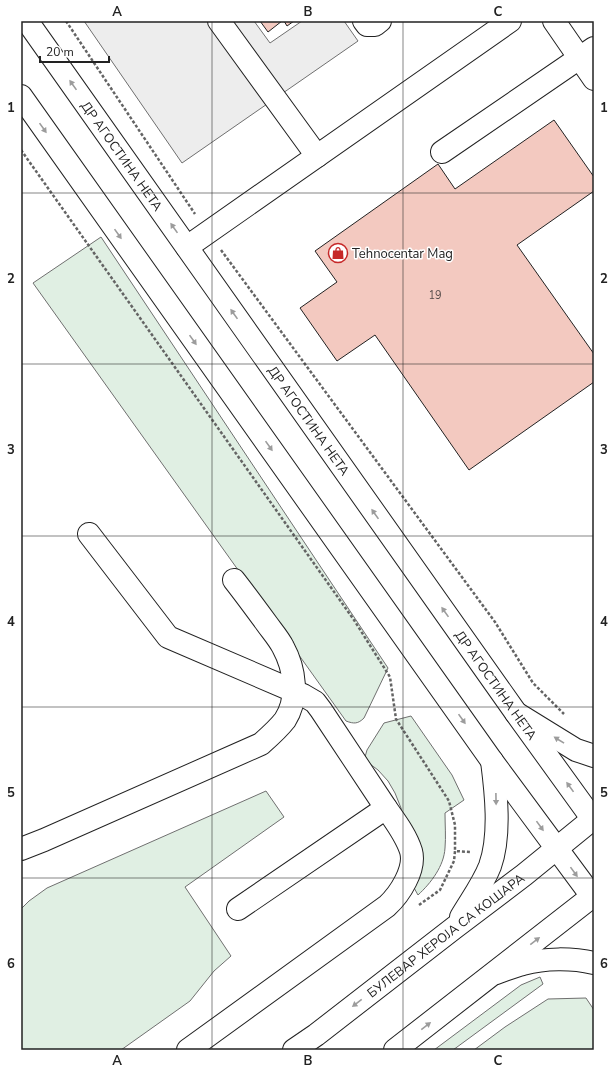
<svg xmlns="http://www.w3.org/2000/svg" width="615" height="1071" font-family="'Nunito Sans',sans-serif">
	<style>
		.green { fill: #e0efe3; stroke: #6f6f6f }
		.parking { fill: #ededed; stroke: #6f6f6f }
		.building { fill: #f3c9c0; stroke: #222 }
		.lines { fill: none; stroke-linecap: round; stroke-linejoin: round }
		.minor-casing { stroke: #222; stroke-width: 24 }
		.major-casing { stroke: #222; stroke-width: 24 }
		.path { stroke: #646464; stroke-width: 2.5; stroke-dasharray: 3 2; stroke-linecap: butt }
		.minor { stroke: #fff; stroke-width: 22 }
		.major { stroke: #fff; stroke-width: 22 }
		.oneway { fill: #9c9c9c }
		.grid { fill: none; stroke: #222; stroke-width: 1; stroke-opacity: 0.55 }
		.labels { text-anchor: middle; stroke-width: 3; stroke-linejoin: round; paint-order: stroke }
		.number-label { font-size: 11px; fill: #564c4a }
		.street-label { font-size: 13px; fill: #222; stroke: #fff }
		.poi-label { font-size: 13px; fill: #222; stroke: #fff; text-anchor: start }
		.neatline { fill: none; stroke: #222; stroke-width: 1.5 }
		.grid-label { font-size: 13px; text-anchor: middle; font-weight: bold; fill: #222 }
	</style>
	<rect width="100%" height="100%" fill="#fff"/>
	<g class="green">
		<path d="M101,237L388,668L364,718C358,724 354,724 346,721L33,283Z"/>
		<path d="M411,716L452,775L464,800L445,813C445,825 446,837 445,848C444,866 431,883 418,895L413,886L401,808L395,793L388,781L378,770L366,761L365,757L367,750L384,723Z"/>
		<path d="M266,791L284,817L185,887L231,956L214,971L190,1001L121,1050H21V909L29,901L47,888Z"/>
		<path d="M540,977L543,984L453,1050H434L521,985Z"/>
		<path d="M586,998L594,1010V1050H474L505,1027L548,999Z"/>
	</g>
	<path class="parking" d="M84,21H254L270,43L302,21H344L358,41L182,163Z"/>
	<g class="building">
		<path d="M260,21H282L268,32Z"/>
		<path d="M284,21H294L287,26Z"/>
		<path d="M554,120L594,177V191L517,245L594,354V382L469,470L375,335L337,361L300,308L337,282L315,251L438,164L455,189Z"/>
	</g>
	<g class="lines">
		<g class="minor-casing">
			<g id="minor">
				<path id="s1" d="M27,21L516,713L594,821"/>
				<path d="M219,21L317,156"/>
				<path d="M364,21L367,25H375L380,21"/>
				<path d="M554,21L594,79"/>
				<path d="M21,96L492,761L594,899"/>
				<path d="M442,152L594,48"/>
				<path d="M187,247L510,21"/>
				<path d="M89,534L168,637L303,695L315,702L321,710L386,808L238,909"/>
				<path d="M21,849L44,840L261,744C270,736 278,729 285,720C299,698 295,669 283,647C279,639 272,631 267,624C256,609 245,594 234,580"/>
				<path d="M496,973C505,970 514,966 523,964C545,958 572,958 594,963"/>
				<path d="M188,1050L387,906C400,894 416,869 411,851C406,835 395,821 386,808"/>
			</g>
		</g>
		<g class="major-casing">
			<g id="major">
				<path d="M516,713L576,750L594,756"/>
				<path d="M461,917C471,900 483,884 490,866C501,835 496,792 492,761"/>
				<path id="s2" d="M294,1050L316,1035L454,928L524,875L594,818"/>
				<path d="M395,1050L594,895"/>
			</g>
		</g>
		<g class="path">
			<path d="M66,21L195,214"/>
			<path d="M21,150L354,620L390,677L396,719L449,801L455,825V851"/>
			<path d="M221,250L495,622L533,683L564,714"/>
			<path d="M419,905L440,890L454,861L455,851L470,852"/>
		</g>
		<use href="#minor" class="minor"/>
		<use href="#major" class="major"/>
	</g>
	<defs><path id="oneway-solid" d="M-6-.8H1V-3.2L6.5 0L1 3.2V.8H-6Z"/></defs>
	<g class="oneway">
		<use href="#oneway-solid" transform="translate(73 85) rotate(-125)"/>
		<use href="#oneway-solid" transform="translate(43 128) rotate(55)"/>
		<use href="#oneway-solid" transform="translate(174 228) rotate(-125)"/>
		<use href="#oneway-solid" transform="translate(118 234) rotate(55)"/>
		<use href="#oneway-solid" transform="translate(234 314) rotate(-125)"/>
		<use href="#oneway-solid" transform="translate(193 340) rotate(55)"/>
		<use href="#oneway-solid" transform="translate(269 446) rotate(55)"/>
		<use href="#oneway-solid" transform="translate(375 514) rotate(-125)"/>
		<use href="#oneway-solid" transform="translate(445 612) rotate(-125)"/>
		<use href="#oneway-solid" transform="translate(462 719) rotate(55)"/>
		<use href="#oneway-solid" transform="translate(559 740) rotate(-148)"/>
		<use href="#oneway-solid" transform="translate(570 787) rotate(-126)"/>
		<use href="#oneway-solid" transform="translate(496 799) rotate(89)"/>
		<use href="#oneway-solid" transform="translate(540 826) rotate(54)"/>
		<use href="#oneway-solid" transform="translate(574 872) rotate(54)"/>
		<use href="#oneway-solid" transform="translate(535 941) rotate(-38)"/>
		<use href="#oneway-solid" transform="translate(357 1003) rotate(142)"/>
		<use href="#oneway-solid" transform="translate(426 1026) rotate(-38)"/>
	</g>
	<path class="grid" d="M212,21V1050M403,21V1050M21,193H594M21,364H594M21,536H594M21,707H594M21,878H594"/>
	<defs>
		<g id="shop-ring" transform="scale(1)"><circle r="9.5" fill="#fff" stroke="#c62828" stroke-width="1.5"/><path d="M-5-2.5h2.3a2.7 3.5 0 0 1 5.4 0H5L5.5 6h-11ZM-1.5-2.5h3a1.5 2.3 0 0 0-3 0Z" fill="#c62828"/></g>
	</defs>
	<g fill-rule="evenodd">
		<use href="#shop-ring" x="338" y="253"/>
	</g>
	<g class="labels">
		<g class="number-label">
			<text x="435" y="299">19</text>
		</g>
		<g class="street-label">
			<text dy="5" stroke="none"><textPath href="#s1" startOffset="165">ДР АГОСТИНА НЕТА</textPath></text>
			<text dy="5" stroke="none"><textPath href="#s1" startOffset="489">ДР АГОСТИНА НЕТА</textPath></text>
			<text dy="5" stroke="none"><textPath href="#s1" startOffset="813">ДР АГОСТИНА НЕТА</textPath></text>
			<text dy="5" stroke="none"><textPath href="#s2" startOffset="190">БУЛЕВАР ХЕРОЈА СА КОШАРА</textPath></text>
		</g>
		<g class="poi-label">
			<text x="352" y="258">Tehnocentar Mag</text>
		</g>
	</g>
	<rect width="615" height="1071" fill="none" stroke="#ffffff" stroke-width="44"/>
	<path d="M40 56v6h69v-6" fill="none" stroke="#222222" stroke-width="2"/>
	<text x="46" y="56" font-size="12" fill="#222222" stroke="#ffffff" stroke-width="3" paint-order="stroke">20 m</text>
	<rect x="22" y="22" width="571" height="1027" class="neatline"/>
	<g class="grid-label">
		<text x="117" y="16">A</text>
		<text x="308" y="16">B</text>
		<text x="498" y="16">C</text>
		<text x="11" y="112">1</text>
		<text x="604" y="112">1</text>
		<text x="11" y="283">2</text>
		<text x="604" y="283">2</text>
		<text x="11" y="454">3</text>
		<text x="604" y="454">3</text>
		<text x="11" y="626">4</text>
		<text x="604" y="626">4</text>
		<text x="11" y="797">5</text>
		<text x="604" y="797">5</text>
		<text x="11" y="968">6</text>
		<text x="604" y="968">6</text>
		<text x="117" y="1065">A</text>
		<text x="308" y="1065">B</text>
		<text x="498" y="1065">C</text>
	</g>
</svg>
